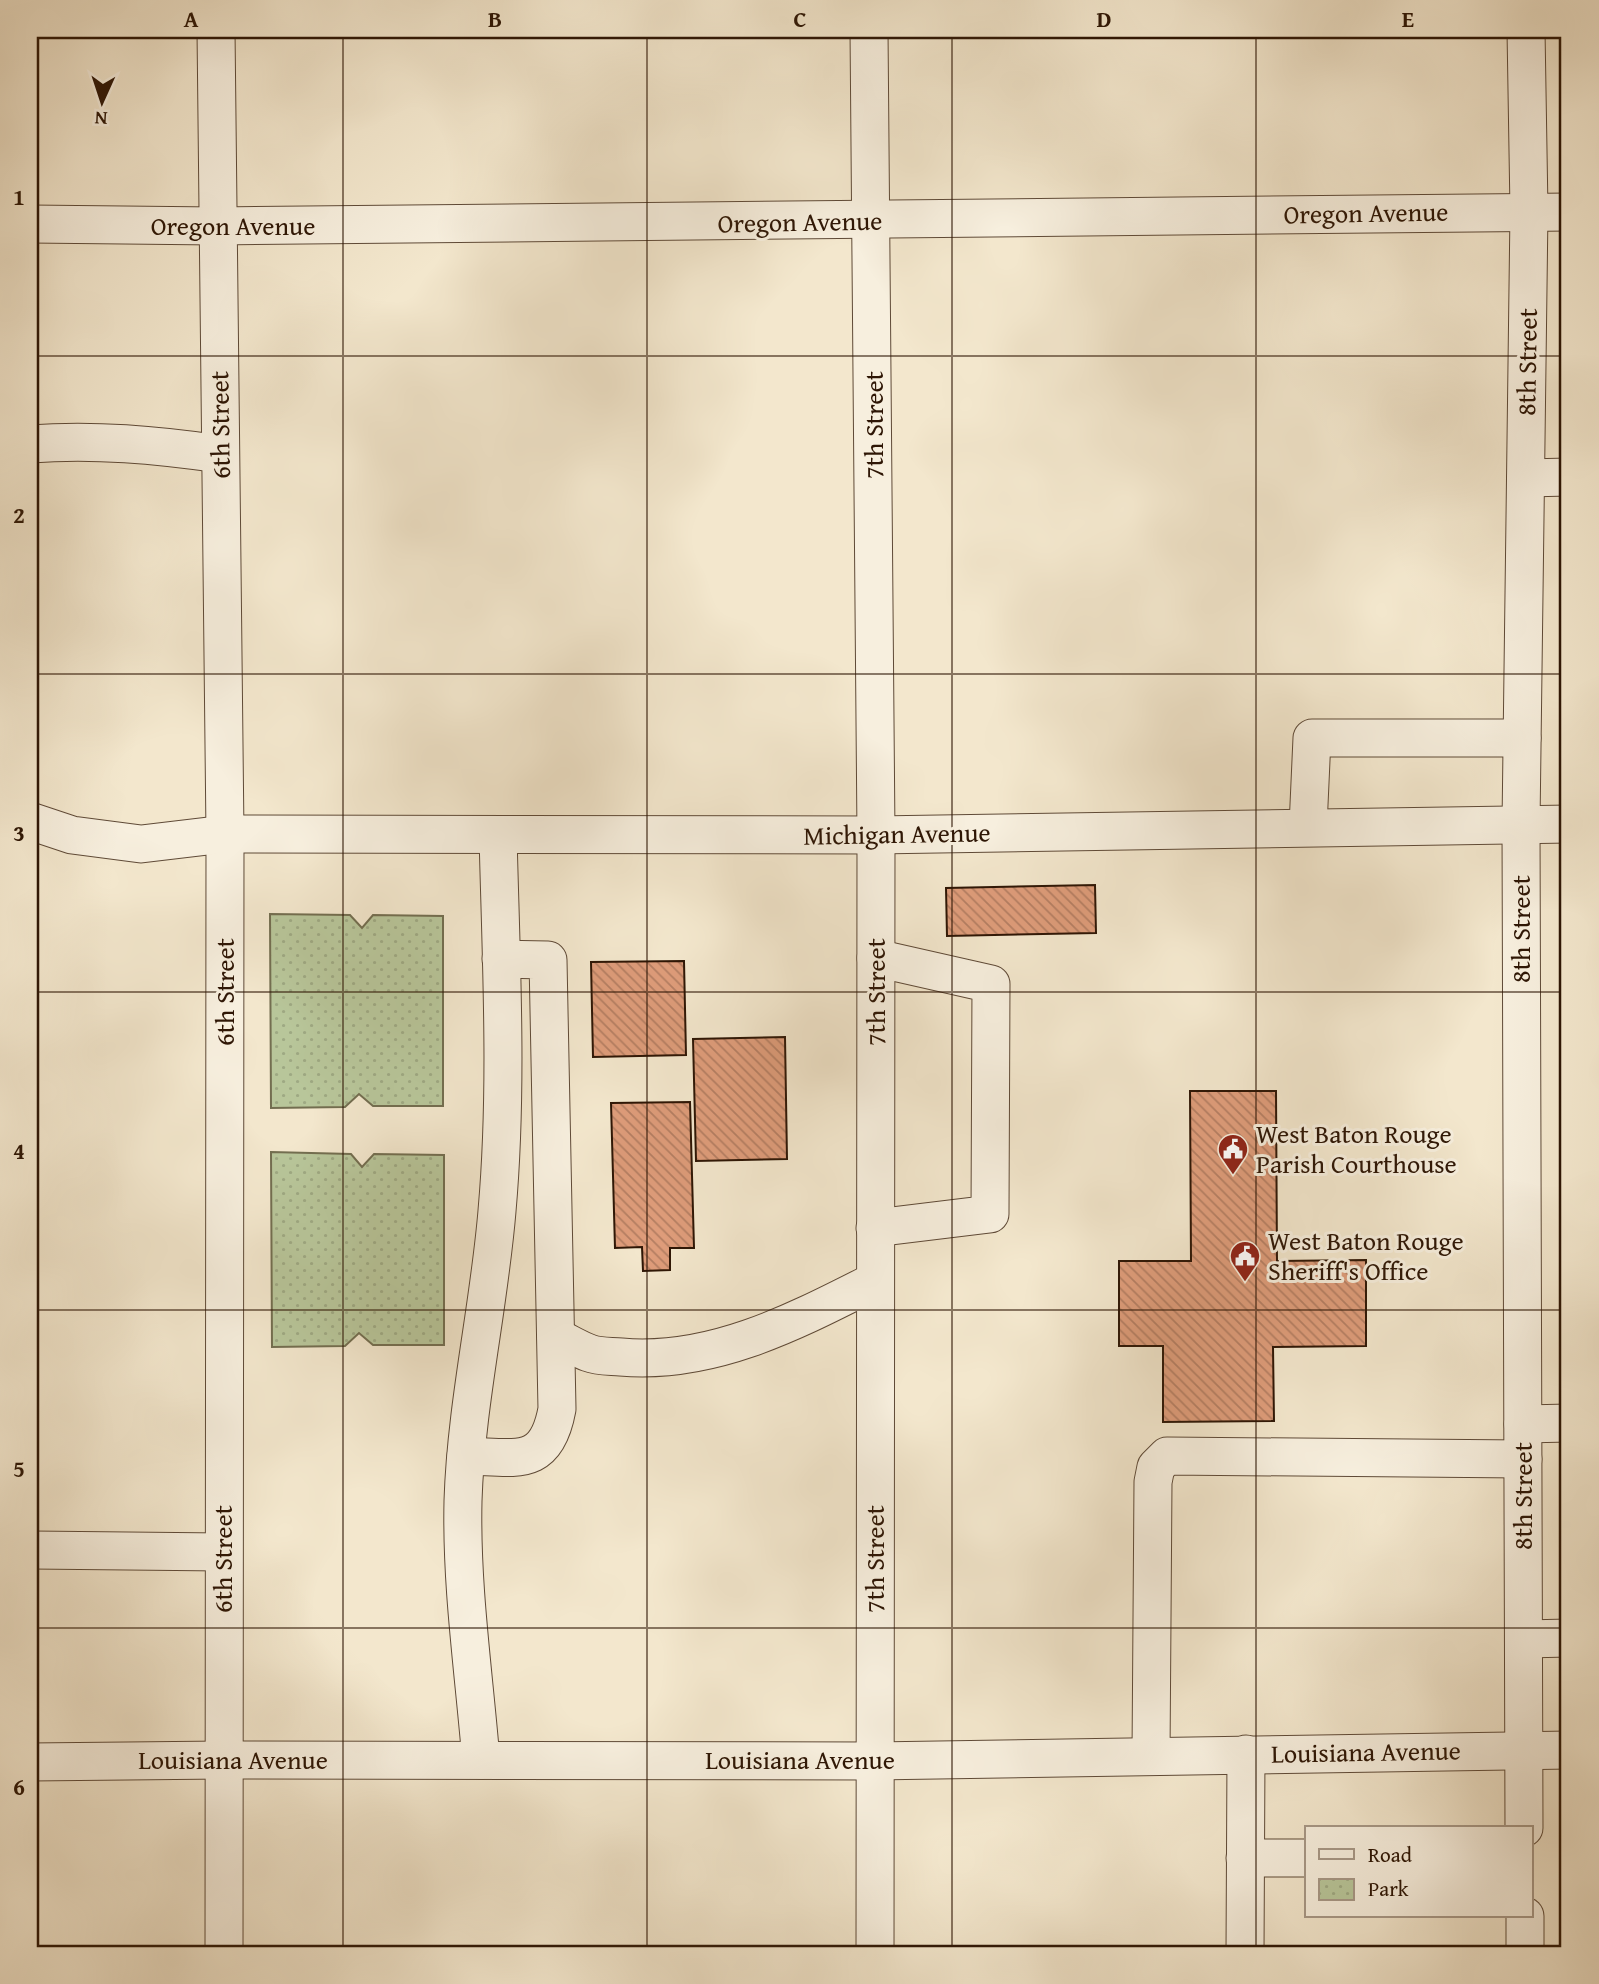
<svg xmlns="http://www.w3.org/2000/svg" width="1599" height="1984" font-family="'Gentium Book Plus',serif">
	<style>
		.park { fill: url(#park-dots); stroke: #736e50; stroke-width: 2 }
		.building { fill: url(#building-back-hatch); stroke: #2e1605; stroke-width: 2 }
		.lines { fill: none; stroke-linecap: round; stroke-linejoin: round }
		.minor-casing { stroke: #5f4a37; stroke-width: 39 }
		.minor { stroke: #f7efde; stroke-width: 37 }
		.grid { fill: none; stroke: #2e1605; stroke-width: 2; stroke-opacity: 0.55 }
		.labels { text-anchor: middle; stroke-width: 6; stroke-linejoin: round; paint-order: stroke }
		.street-label { font-size: 26px; fill: #2e1605; stroke: #f7efde }
		.poi-label { font-size: 26px; fill: #2e1605; stroke: #f7efde; text-anchor: start }
		.neatline { fill: none; stroke: #2e1605; stroke-width: 2.5 }
		.grid-label { font-size: 23px; text-anchor: middle; font-weight: bold; fill: #2e1605 }
	</style>
	<defs>
		<pattern id="park-dots" width="8" height="8" patternUnits="userSpaceOnUse" patternTransform="scale(1.75)"><rect width="8" height="8" fill="#b8c69a"/><path d="M2 2h.1M6 6h.1" fill="none" stroke="#9ea983" stroke-width="1.8" stroke-linecap="round"/></pattern>
		<pattern id="building-back-hatch" width="6" height="6" patternUnits="userSpaceOnUse" patternTransform="scale(1.75)"><rect width="6" height="6" fill="#de9c7a"/><path d="M-1 5l2 2M0 0l6 6M5-1l2 2" fill="none" stroke="#b47e62"/></pattern>
	</defs>
	<rect width="100%" height="100%" fill="#f3e7cd"/>
	<filter id="stains"><feTurbulence type="fractalNoise" baseFrequency=".00286" numOctaves="4"/><feColorMatrix values="0 0 0 0 .2 0 0 0 0 .09 0 0 0 0 .02 0 0 0 .5 -.17"/></filter>
	<radialGradient id="worn" r=".72"><stop offset=".6" stop-color="#630" stop-opacity="0"/><stop offset="1" stop-color="#630" stop-opacity=".3"/></radialGradient>
	<g class="park">
		<path d="M270,914L350,915L362,928L373,915L443,916V1106H373L359,1094L345,1107L271,1108Z"/>
		<path d="M271,1152L351,1154L362,1167L374,1154L444,1155V1345H373L359,1333L345,1346L272,1347Z"/>
	</g>
	<g class="building">
		<path d="M1566,313H1569V403L1568,404Z"/>
		<path d="M1095,885L1096,933L947,936L946,888Z"/>
		<path d="M684,961L686,1055L593,1057L591,962Z"/>
		<path d="M785,1037L787,1159L696,1161L693,1039Z"/>
		<path d="M1190,1091H1276L1277,1261L1366,1260V1346L1273,1347L1274,1421L1163,1422V1346H1119V1261H1191Z"/>
		<path d="M690,1102L694,1248H670V1270L643,1271L642,1247L615,1248L611,1103Z"/>
	</g>
	<g class="lines">
		<g class="minor-casing">
			<g id="minor">
				<path d="M216,30L225,834L224,1954"/>
				<path d="M869,30L876,835L875,1954"/>
				<path d="M30,224L217,226L1569,212"/>
				<path d="M30,444C94,439 157,445 220,454"/>
				<path d="M1526,478L1569,477"/>
				<path d="M30,821L72,835L141,844L225,834L876,835L1569,824"/>
				<path d="M1308,827L1312,738H1522"/>
				<path d="M875,1228L990,1214L991,984L876,958"/>
				<path d="M556,1337C567,1342 578,1349 589,1353C599,1357 611,1356 621,1357C713,1365 796,1321 875,1281"/>
				<path d="M1523,1424L1569,1423"/>
				<path d="M466,1456C516,1457 546,1469 557,1409L548,960L501,959"/>
				<path d="M32,1550L223,1552"/>
				<path d="M1524,1639L1569,1638"/>
				<path d="M1151,1756L1153,1482L1156,1467L1167,1456L1523,1459"/>
				<path d="M481,1760C474,1674 461,1587 463,1501C466,1404 489,1308 497,1211C508,1086 501,960 498,835"/>
				<path d="M30,1762L223,1760L874,1761L1569,1750"/>
				<path d="M1524,1828L1521,824L1529,211L1526,30"/>
				<path d="M1245,1858H1307"/>
				<path d="M1525,1916V1954"/>
				<path d="M1245,1954L1246,1754"/>
			</g>
		</g>
		<use href="#minor" class="minor"/>
	</g>
	<path class="grid" d="M343,30V1954M647,30V1954M952,30V1954M1256,30V1954M30,356H1569M30,674H1569M30,992H1569M30,1310H1569M30,1628H1569"/>
	<defs>
		<g id="civic-pin" transform="scale(1.575)"><path d="M0 17L-7.5 6A9.5 9.5 0 1 1 7.5 6Z" fill="#8f2418" stroke="#f7efde"/><path d="M-.6-6.5H3V-4.5H.6V-3L4-1V1h2V6H-6V1h2V-1L-.6-3ZM-1.2 2.5V6h2.4V2.5Z" fill="#fff"/></g>
	</defs>
	<g fill-rule="evenodd">
		<use href="#civic-pin" x="1233" y="1149"/>
		<use href="#civic-pin" x="1245" y="1256"/>
	</g>
	<g class="labels">
		<g class="street-label">
			<text transform="translate(1366 213) rotate(-1)" y="9">Oregon Avenue</text>
			<text transform="translate(800 222) rotate(-1)" y="9">Oregon Avenue</text>
			<text x="233" y="235">Oregon Avenue</text>
			<text transform="translate(1527 362) rotate(-89)" y="9">8th Street</text>
			<text transform="translate(220 425) rotate(-91)" y="9">6th Street</text>
			<text transform="translate(874 425) rotate(-90)" y="9">7th Street</text>
			<text transform="translate(897 834) rotate(-1)" y="9">Michigan Avenue</text>
			<text transform="translate(1521 929) rotate(-90)" y="9">8th Street</text>
			<text transform="translate(225 992) rotate(-90)" y="9">6th Street</text>
			<text transform="translate(876 992) rotate(-90)" y="9">7th Street</text>
			<text transform="translate(1523 1496) rotate(-90)" y="9">8th Street</text>
			<text transform="translate(223 1559) rotate(-90)" y="9">6th Street</text>
			<text transform="translate(875 1559) rotate(-90)" y="9">7th Street</text>
			<text transform="translate(1366 1752) rotate(-1)" y="9">Louisiana Avenue</text>
			<text x="233" y="1769">Louisiana Avenue</text>
			<text x="800" y="1769">Louisiana Avenue</text>
		</g>
		<g class="poi-label">
			<text x="1256" y="1143">West Baton Rouge<tspan x="1256" dy="30">Parish Courthouse</tspan></text>
			<text x="1268" y="1250">West Baton Rouge<tspan x="1268" dy="30">Sheriff's Office</tspan></text>
		</g>
	</g>
	<rect width="1599" height="1984" fill="none" stroke="#f3e7cd" stroke-width="77"/>
	<rect x="1305" y="1826" width="228" height="91" fill="#f7efde" stroke="#a79887" stroke-width="2"/>
	<rect x="1319" y="1849" width="35" height="10" fill="#f7efde" stroke="#a79887" stroke-width="2"/>
	<text x="1368" y="1862" font-size="21" fill="#2e1605">Road</text>
	<rect x="1319" y="1879" width="35" height="21" fill="url(#park-dots)" stroke="#a79887" stroke-width="2"/>
	<text x="1368" y="1896" font-size="21" fill="#2e1605">Park</text>
	<g transform="translate(102 102) rotate(183)" stroke="#f7efde" stroke-width="5" paint-order="stroke">
	<path d="M0-5L12 26L0 18L-12 26Z" fill="#2e1605"/>
	<text y="-10" font-size="19" font-weight="bold" text-anchor="middle" fill="#2e1605">N</text>
	</g>
	<rect x="38" y="38" width="1522" height="1908" class="neatline"/>
	<g class="grid-label">
		<text x="191" y="27">A</text>
		<text x="495" y="27">B</text>
		<text x="800" y="27">C</text>
		<text x="1104" y="27">D</text>
		<text x="1408" y="27">E</text>
		<text x="19" y="205">1</text>
		<text x="19" y="523">2</text>
		<text x="19" y="841">3</text>
		<text x="19" y="1159">4</text>
		<text x="19" y="1477">5</text>
		<text x="19" y="1795">6</text>
	</g>
	<rect width="100%" height="100%" filter="url(#stains)"/>
	<rect width="100%" height="100%" fill="url(#worn)"/>
</svg>
